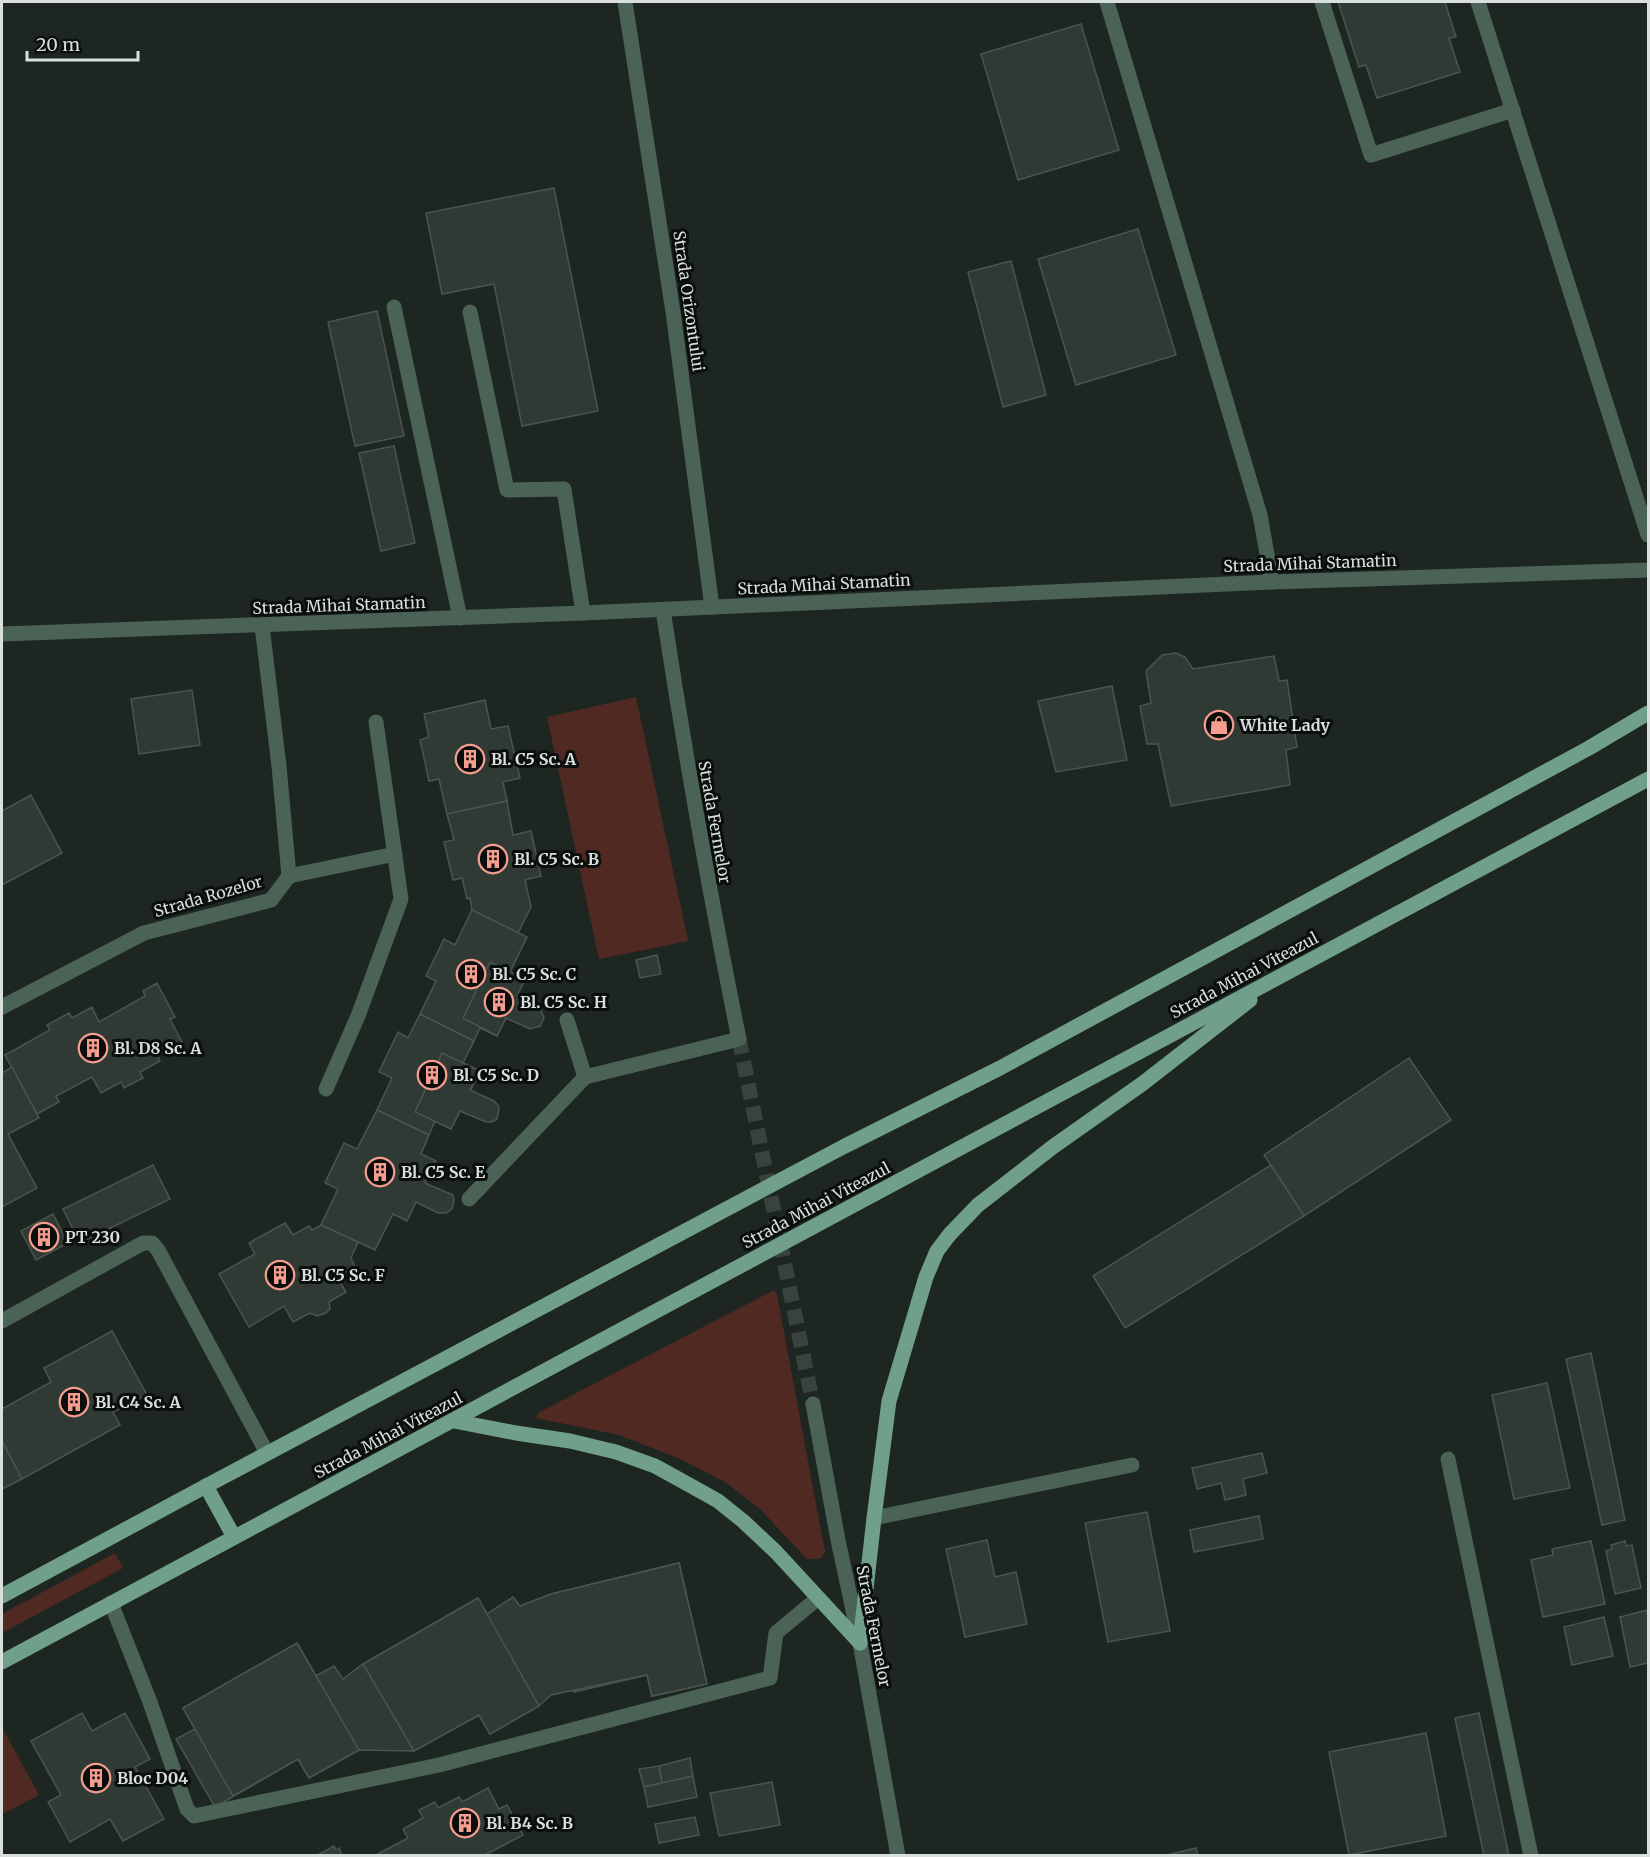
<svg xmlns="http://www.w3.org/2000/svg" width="1650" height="1857" font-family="Merriweather,serif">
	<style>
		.green { fill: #512923 }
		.building { fill: #303a35; stroke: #4a554f; stroke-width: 1.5 }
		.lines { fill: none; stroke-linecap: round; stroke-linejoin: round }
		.minor-tunnel { stroke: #39423d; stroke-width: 15; stroke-dasharray: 15 8; stroke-linecap: butt }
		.minor { stroke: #4b6257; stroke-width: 15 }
		.major { stroke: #70a089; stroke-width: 15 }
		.labels { text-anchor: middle; stroke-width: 6; stroke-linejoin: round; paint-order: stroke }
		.street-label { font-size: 16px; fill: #d9dfdc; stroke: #0a0e0c }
		.poi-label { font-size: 16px; font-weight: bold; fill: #d9dfdc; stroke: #0a0e0c; text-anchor: start }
	</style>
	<rect width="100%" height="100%" fill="#1d2621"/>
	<g class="green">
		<path d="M636,697L688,941L599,959L547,717Z"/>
		<path d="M774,1290L777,1295L825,1552L820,1559H807L760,1509L725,1482L680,1459L619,1435L536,1418L538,1413Z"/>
		<path d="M115,1553L123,1568L2,1633V1614Z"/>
		<path d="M2,1727L39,1795L2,1814Z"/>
	</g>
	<g class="building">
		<path d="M1338,2H1445L1456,37L1449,38L1460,72L1377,98L1366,65L1359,67Z"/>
		<path d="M1081,24L1119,150L1018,180L981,54Z"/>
		<path d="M554,188L598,411L522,426L494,284L442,294L426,213Z"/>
		<path d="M1138,229L1176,355L1076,385L1038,259Z"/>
		<path d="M1011,261L1046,395L1003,407L968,272Z"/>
		<path d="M377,311L404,436L355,446L328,322Z"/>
		<path d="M394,446L415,543L381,551L359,453Z"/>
		<path d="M1176,653L1185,657L1193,669L1274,656L1279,681L1287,680L1297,747L1286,750L1290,785L1171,806L1158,744H1147L1140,706L1151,703L1146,671L1162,655Z"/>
		<path d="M1112,686L1127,760L1056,772L1038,701Z"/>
		<path d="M192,690L200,745L139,754L131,699Z"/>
		<path d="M485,700L491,729L508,726L520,778L503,782L507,801L447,814L439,779L429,781L420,740L429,737L424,714Z"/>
		<path d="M31,795L62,853L2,885V811Z"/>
		<path d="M507,801L513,835L531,831L541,876L525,880L531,907L518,933L472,910L470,898L467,899L462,878L453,880L444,842L454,840L447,814Z"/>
		<path d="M472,910L527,937L510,972L525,979L497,1036L480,1028L474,1041L420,1014L436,981L426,976L444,939L455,945Z"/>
		<path d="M657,955L661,974L640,978L636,960Z"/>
		<path d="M490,962L525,979L517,996L540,1007L544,1018L540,1026L530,1029L506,1018L497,1036L463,1018Z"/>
		<path d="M157,983L175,1017L170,1019L182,1042L157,1055L160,1061L140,1072L143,1078L124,1088L121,1082L101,1093L92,1077L56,1096L59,1102L37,1114L5,1055L50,1030L47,1025L69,1013L72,1018L92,1007L99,1022L145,996L143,991Z"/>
		<path d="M420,1014L474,1041L463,1063L480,1071L451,1129L435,1121L429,1135L377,1110L392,1078L379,1072L398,1032L408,1038Z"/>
		<path d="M442,1053L480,1071L470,1090L494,1101L498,1105L499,1110L497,1119L492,1122H486L460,1111L451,1129L415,1112Z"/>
		<path d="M1409,1058L1451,1120L1304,1216L1264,1155Z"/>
		<path d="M12,1067L39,1118L8,1134L37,1188L2,1207V1073Z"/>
		<path d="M377,1110L429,1135L421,1154L436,1161L425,1183L453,1195L454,1201L452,1209L446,1213H438L416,1202L407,1221L393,1214L375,1250L321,1225L338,1189L325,1183L344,1143L357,1149Z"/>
		<path d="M153,1165L170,1199L80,1243L63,1209Z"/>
		<path d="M1271,1165L1304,1216L1125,1328L1093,1276Z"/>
		<path d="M53,1214L68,1243L36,1260L21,1231Z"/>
		<path d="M285,1223L293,1235L309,1226L312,1230L321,1225L358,1242L351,1258L355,1267L337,1277L346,1292L329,1302L330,1309L326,1313L317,1316L310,1313L293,1322L284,1306L249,1327L219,1274L255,1254L249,1243Z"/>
		<path d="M112,1331L147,1395L113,1412L120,1425L22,1479L2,1441V1409L51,1382L44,1368Z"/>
		<path d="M1591,1353L1625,1520L1602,1525L1566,1359Z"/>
		<path d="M1547,1383L1570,1488L1514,1499L1492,1395Z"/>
		<path d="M2,1441L22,1479L2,1489Z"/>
		<path d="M1262,1453L1267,1473L1243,1479L1246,1495L1225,1500L1221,1483L1197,1489L1192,1468Z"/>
		<path d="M1147,1512L1170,1631L1108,1642L1085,1523Z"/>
		<path d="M1259,1516L1263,1539L1194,1552L1190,1530Z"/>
		<path d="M987,1540L995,1577L1016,1572L1027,1624L965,1637L946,1549Z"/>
		<path d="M1591,1541L1605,1604L1543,1617L1531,1560L1553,1555L1552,1549Z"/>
		<path d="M1625,1541L1626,1546L1632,1545L1641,1588L1615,1594L1606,1551L1612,1549L1611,1545Z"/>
		<path d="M679,1563L707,1684L652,1696L647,1675L574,1692L551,1594Z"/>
		<path d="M679,1563L707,1684L652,1696L647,1675L551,1695L539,1706L490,1734L479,1715L414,1751L359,1750L309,1778L298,1759L215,1807L176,1739L195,1729L183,1708L297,1643L316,1676L334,1666L343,1679L363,1664L478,1598L487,1614L513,1597L520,1606L551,1594Z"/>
		<path d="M478,1598L539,1706L490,1734L479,1715L414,1751L363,1664Z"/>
		<path d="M1647,1610L1648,1618V1663L1630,1667L1620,1617Z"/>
		<path d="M1604,1617L1613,1656L1572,1665L1564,1627Z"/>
		<path d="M297,1643L359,1750L309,1778L298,1759L233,1796L183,1708Z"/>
		<path d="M82,1713L92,1731L125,1713L150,1759L135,1767L164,1819L123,1841L110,1819L70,1842L48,1802L61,1795L31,1741Z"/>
		<path d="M1479,1713L1509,1856H1484L1455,1718Z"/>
		<path d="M1426,1733L1446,1836L1349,1855L1329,1752Z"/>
		<path d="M690,1758L693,1776L662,1783L659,1766Z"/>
		<path d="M659,1766L662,1783L644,1787L639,1769Z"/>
		<path d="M693,1776L697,1797L648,1807L644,1787Z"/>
		<path d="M772,1782L780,1825L719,1836L710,1793Z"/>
		<path d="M488,1788L499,1809L507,1805L523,1835L483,1856H374L408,1838L403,1829L423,1818L419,1810L435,1802L438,1808L459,1797L462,1802Z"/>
		<path d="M695,1817L699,1835L659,1843L655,1824Z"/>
		<path d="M334,1846L336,1850L339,1848L342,1856H316Z"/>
		<path d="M1196,1848L1198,1856H1163Z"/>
	</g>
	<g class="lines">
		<path class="minor-tunnel" d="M739,1039L813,1404"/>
		<g class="minor">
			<path d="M625,2L673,312L712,607"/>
			<path d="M1107,2L1260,515L1272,582"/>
			<path d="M1322,2L1371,155L1513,110"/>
			<path d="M1478,2L1648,535"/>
			<path d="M394,307L460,618"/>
			<path d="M470,312L507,490L564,489L583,613"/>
			<path d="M2,634L583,613L1272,582L1648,570"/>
			<path d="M289,876L395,854"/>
			<path d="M2,1007L144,933L271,900L289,876L279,766L262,626"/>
			<path d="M585,1077L739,1039C710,896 685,754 663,610"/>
			<path d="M326,1089L358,1016L401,899L376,722"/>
			<path d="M469,1199L585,1077L567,1020"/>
			<path d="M2,1321L143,1243H152L158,1250L267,1453"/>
			<path d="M813,1404L838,1540L860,1643L898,1856"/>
			<path d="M1448,1459L1531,1856"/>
			<path d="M874,1518L1132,1465"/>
			<path d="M111,1603L150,1702L187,1809L194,1816L439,1765L770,1678L776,1633L818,1598"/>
		</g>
		<g class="major">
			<path d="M454,1421L516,1433L570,1441L616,1452L655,1466L693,1487L718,1501L743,1521L776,1552L860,1643"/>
			<path d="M206,1486L234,1537"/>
			<path d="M2,1596L206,1486L843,1147L1000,1068L1589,748L1648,713"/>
			<path d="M860,1643L874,1518L889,1401L926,1277L937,1251L950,1234L978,1205L1054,1146L1142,1084L1250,1000"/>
			<path d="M2,1662L1648,779"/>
		</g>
	</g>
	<defs>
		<g id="shop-ring" transform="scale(1.5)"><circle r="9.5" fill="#0a0e0c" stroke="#f59d8f" stroke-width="1.5"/><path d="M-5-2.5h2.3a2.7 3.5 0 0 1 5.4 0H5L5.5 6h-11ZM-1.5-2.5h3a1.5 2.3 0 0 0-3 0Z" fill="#f59d8f"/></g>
		<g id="building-ring" transform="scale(1.5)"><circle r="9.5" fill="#0a0e0c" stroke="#f59d8f" stroke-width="1.5"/><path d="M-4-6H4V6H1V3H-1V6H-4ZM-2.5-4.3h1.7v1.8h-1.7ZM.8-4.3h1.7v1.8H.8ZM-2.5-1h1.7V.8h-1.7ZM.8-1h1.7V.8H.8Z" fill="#f59d8f"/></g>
	</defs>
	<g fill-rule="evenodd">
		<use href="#shop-ring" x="1219" y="725"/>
		<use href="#building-ring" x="470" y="759"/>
		<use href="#building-ring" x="493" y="859"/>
		<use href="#building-ring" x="471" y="974"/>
		<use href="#building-ring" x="499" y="1002"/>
		<use href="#building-ring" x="93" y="1048"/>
		<use href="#building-ring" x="432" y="1075"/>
		<use href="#building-ring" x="380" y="1172"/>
		<use href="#building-ring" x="44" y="1237"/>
		<use href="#building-ring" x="280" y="1275"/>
		<use href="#building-ring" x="74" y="1402"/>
		<use href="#building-ring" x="96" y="1778"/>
		<use href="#building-ring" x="465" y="1823"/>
	</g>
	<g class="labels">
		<g class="street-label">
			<text transform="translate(689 301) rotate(82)" y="6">Strada Orizontului</text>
			<text transform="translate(1310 563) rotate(-2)" y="6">Strada Mihai Stamatin</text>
			<text transform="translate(824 584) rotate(-3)" y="6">Strada Mihai Stamatin</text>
			<text transform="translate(339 605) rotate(-2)" y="6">Strada Mihai Stamatin</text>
			<text transform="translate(715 822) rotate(80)" y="6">Strada Fermelor</text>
			<text transform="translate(208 896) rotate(-16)" y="6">Strada Rozelor</text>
			<text transform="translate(1244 975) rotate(-28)" y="6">Strada Mihai Viteazul</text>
			<text transform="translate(816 1205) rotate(-28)" y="6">Strada Mihai Viteazul</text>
			<text transform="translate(388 1435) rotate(-28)" y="6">Strada Mihai Viteazul</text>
			<text transform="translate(874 1626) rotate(79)" y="6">Strada Fermelor</text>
		</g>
		<g class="poi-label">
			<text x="1240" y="731">White Lady</text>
			<text x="491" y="765">Bl. C5 Sc. A</text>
			<text x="514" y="865">Bl. C5 Sc. B</text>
			<text x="492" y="980">Bl. C5 Sc. C</text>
			<text x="520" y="1008">Bl. C5 Sc. H</text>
			<text x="114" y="1054">Bl. D8 Sc. A</text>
			<text x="453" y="1081">Bl. C5 Sc. D</text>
			<text x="401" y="1178">Bl. C5 Sc. E</text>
			<text x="65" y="1243">PT 230</text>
			<text x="301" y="1281">Bl. C5 Sc. F</text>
			<text x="95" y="1408">Bl. C4 Sc. A</text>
			<text x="117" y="1784">Bloc D04</text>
			<text x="486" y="1829">Bl. B4 Sc. B</text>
		</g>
	</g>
	<rect width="1650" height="1857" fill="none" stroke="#d9dfdc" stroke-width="6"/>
	<path d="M27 51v9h111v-9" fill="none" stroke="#d9dfdc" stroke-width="3"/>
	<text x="36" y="51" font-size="18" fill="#d9dfdc" stroke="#0a0e0c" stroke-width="4.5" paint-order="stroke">20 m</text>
</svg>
